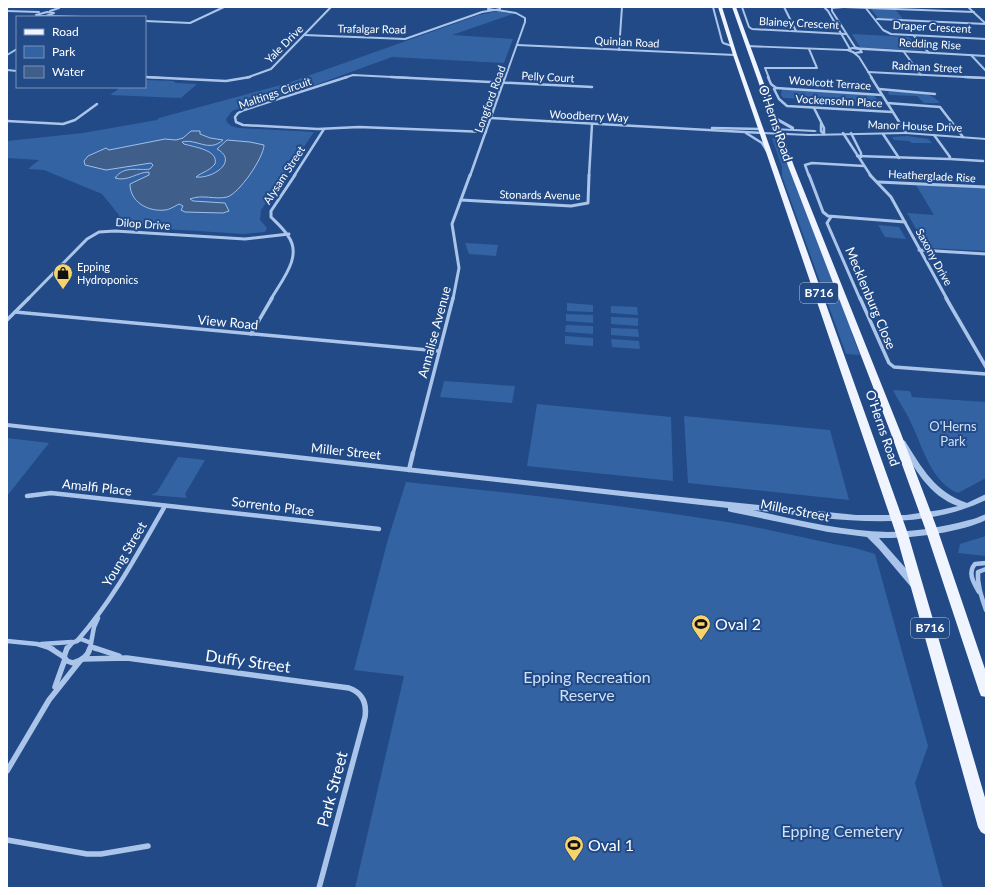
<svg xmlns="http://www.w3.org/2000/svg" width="993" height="895" font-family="Lato,sans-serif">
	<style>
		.green { fill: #3463a4 }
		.water { fill: #405e8a; stroke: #9ec0eb }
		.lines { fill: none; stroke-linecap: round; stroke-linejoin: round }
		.minor-far5 { stroke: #abc5ea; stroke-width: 2 }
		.minor-far4 { stroke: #abc5ea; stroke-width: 2.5 }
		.minor-far3 { stroke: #abc5ea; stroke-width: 3 }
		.minor-far2 { stroke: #abc5ea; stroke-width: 3.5 }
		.minor-far1 { stroke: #abc5ea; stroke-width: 4.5 }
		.minor { stroke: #abc5ea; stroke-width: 5.5 }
		.tertiary { fill: #abc5ea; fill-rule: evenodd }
		.primary { fill: #eff4fe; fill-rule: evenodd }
		.labels { text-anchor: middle; stroke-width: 4; stroke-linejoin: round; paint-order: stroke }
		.far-street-label { font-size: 11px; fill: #fff; stroke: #214a87 }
		.far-poi-label { font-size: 11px; fill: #fff; stroke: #214a87; text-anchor: start }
		.shield { fill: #214a87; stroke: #bcc9db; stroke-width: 1 }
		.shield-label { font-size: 12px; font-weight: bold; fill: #fff }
		.street-label { font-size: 13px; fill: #fff; stroke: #214a87 }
		.park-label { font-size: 13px; fill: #cfe0f7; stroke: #214a87 }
		.near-poi-label { font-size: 16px; fill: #fff; stroke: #214a87; text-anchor: start }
		.near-street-label { font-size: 16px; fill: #fff; stroke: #214a87 }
		.near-park-label { font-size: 16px; fill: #cfe0f7; stroke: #214a87 }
	</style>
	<rect width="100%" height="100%" fill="#214a87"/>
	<g class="green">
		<path d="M871,9H895L903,19L878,18Z"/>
		<path d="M498,11L513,14L452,35L513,39L504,63L392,57L307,88L242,107L232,111L226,119C227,125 233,127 239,128L314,132L261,210L260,220L267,228L265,232L244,234L119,226V215L102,194L44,170L28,169L39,160L7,158V141L83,133L157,120L159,118L288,83L479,15Z"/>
		<path d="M852,34L909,37L922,50L864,48L860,47Z"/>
		<path d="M145,80L173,81L176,83L197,84L181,98L110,95L121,87H145Z"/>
		<path d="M782,89L874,95L879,103L836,101L839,106H830L826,100L783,98L781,95Z"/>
		<path d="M890,91C906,92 929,89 940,103H924L917,96L889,95L888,92Z"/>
		<path d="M907,136L928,139L932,143H912L909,141L894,140L892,137Z"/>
		<path d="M772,138L779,139L850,323L852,334L860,355L846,354L782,176V167Z"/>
		<path d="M916,185L986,188V251L930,248L926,246L907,213L934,215Z"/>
		<path d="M878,225L899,227L906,239L885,237Z"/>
		<path d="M465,243L498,245L496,256L469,254Z"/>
		<path d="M567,303L593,305V312L567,311Z"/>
		<path d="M611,306L637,307L638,315L611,313Z"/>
		<path d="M566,314L593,315V323L566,321Z"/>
		<path d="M611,317L638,318V326L611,324Z"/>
		<path d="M566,325L593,326V334L565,332Z"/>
		<path d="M611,328L638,329L639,337L611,335Z"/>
		<path d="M565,336L593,338V346L565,344Z"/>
		<path d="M611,339L639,341L640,349L612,347Z"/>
		<path d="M444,381L515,386L512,403L440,397Z"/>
		<path d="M893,390L910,391L912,397L986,402V478L958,493C931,482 923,447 911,423C906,411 898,401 893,390Z"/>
		<path d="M537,404L671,417L673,481L527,466Z"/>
		<path d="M684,416L830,430L849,500L688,483Z"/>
		<path d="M7,438L49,443L7,496Z"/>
		<path d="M178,457L205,460L185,494L187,498L151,495L157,492Z"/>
		<path d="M406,482C514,493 621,505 727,522C770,529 812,540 855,548L875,554L928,746L915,783L943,888H355L404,676L354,670L388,539Z"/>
		<path d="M986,536V556L958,553L960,544Z"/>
	</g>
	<path class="water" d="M191,131H200V134L210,138L223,140C209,153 196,138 182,142L184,144C194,147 219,150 215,164C208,172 202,172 196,177C213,179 239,161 217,149L227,140L250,142L264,145C264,157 239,194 227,197C215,200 202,194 190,199L193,201L225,203L229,211L223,213L185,212L181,210L183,206L179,204C175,206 169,210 165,210C148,212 130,202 130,184L149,175V172C137,172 128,182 115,178C124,165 139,171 150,169L153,165L151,163L106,170L85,165L84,161L88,156L106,148L109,150L165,139L176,140L183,138Z"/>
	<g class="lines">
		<g class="minor-far5">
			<path d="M489,7L488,9L495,10L500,9V7"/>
			<path d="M713,7L722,41L723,43L732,46"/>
			<path d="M742,7L749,27L752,29L846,34"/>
			<path d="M784,7L796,31"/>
			<path d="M824,7L828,11L850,49"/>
			<path d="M843,7L974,12"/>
			<path d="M865,7L883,30L891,34L986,39"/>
			<path d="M968,7L986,24"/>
			<path d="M832,8V11L855,47L859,49"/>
			<path d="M832,8L844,7"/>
			<path d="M497,10L516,13L525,18V22L505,78"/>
			<path d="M7,11L39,12"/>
			<path d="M50,11L59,8"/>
			<path d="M47,12L54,13L46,16L36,15Z"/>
			<path d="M50,16L83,17"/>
			<path d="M877,19L986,24"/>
			<path d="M145,21L190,23L224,7"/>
			<path d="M304,35L405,39L482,12L494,10"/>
			<path d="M914,36L929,53"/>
			<path d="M517,45L735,55"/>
			<path d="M619,50L622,7"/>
			<path d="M853,52L859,57L872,78"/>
			<path d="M904,52L921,75"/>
			<path d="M7,55L17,49"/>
			<path d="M971,55L986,71"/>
			<path d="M7,70L17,71"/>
			<path d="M868,72L984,78"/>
			<path d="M145,77L164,78"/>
			<path d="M246,78L271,69L331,7"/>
			<path d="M344,78L353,75L411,78"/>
			<path d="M769,78L765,68H817L809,49"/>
		</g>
		<g class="minor-far4">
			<path d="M145,77L226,81L250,77"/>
			<path d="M347,77L244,110L238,113L235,117L236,122L243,125L318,129L359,127L486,132"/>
			<path d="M391,77L592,87"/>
			<path d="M768,77L771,84L776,88"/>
			<path d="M871,77L906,133"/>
			<path d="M965,77L986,78"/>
			<path d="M776,88L774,89L779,99L787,106L892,112"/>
			<path d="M776,88L882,95"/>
			<path d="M879,89L935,94"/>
			<path d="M887,103L940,107L963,137"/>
			<path d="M814,108L824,128V134"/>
			<path d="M491,118L763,133"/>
			<path d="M7,121L63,124L75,120L97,104"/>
			<path d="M821,124V131L824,134"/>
			<path d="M712,128L761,129"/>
			<path d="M746,133L762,143L767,151"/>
			<path d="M843,133L871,176"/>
			<path d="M851,133L861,153V157"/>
			<path d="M883,134L899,158"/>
			<path d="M857,156L949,159L950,157L934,135"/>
			<path d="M950,159L983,161"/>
			<path d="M294,176L324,129"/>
			<path d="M470,176L505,77"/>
			<path d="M589,176L592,124"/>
			<path d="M809,176L805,165L812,163L864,166"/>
		</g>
		<g class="minor-far3">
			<path d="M809,175L823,212L828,216L905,222"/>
			<path d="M870,175L891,197L947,299"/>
			<path d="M878,182L986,187"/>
			<path d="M461,200L571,206L588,203L589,175"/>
			<path d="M831,217L827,223L860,299"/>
			<path d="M919,250L986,254"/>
			<path d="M28,299L87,239L99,232L115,231L245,239L289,234"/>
			<path d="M271,299C282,280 303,256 288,236C284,229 277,223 271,217V211L295,175"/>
			<path d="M453,299L459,268L452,224L470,175"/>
		</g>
		<g class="minor-far2">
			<path d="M860,298L889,363L894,367L986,374"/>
			<path d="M946,298L986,367"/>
			<path d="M15,312L439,351"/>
			<path d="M7,320L29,298"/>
			<path d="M251,334L272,298"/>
			<path d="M413,454L453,298"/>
		</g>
		<g class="minor-far1">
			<path d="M409,470L413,453"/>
			<path d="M27,496L51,493L379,529"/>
			<path d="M986,569L978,572C977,585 982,598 986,610"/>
			<path d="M979,592C974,583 967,573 975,564L986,563"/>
			<path d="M7,641L37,644L53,649"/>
			<path d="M77,641C113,600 138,553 165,506"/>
			<path d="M91,643L94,627L98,618"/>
			<path d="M41,644L72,642"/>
			<path d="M91,646L96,649"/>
			<path d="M67,649L72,643L81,639L91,643L90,649"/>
		</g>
		<g class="minor">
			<path d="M50,648L64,657"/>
			<path d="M67,648L64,657L67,661L73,663C81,661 88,656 90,648"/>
			<path d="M95,648L119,656"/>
			<path d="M83,659L127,658L349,688C363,693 367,703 365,717L319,888"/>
			<path d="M55,687L65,659"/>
			<path d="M7,771L49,700L80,661"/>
			<path d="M7,840L87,854H101L148,846"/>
		</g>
		<g class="tertiary">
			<path d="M746,45L847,49L852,47L986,55V57L862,50L863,53L855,54L847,51L747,47ZM852,49L859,50L860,51L855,52L851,50Z"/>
			<path d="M772,116H774L794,127V129L815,130L817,131L815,132L774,130L773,129L775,128L791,129L772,118Z"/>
			<path d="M763,132L809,134L906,132L986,138V140L906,134L809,136L762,134V132Z"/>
			<path d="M7,423L632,492L856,515H906L940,510L958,506C929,496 914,468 900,443L903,440L905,441C922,468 935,492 967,503L986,494V500C913,535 830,518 753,510C797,520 842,531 888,532C912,532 945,527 969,520C975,519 980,516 986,514V520C959,533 908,539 879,538L917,581L918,584L917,587L914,588L911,587L878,548L867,537L828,532L731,512L728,511V508L7,427Z"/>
		</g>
		<g class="primary">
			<path d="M718,7H722L737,55L908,534L986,801V835L981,832L978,827L896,534L733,55Z"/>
			<path d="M732,7H736L794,166L900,431L938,531L986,672V697L981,696L979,691L926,531L890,431L788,166Z"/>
		</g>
	</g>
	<defs>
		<g id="shop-pin" transform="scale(1)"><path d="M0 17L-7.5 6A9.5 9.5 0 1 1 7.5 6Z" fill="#f7d36c" stroke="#214a87"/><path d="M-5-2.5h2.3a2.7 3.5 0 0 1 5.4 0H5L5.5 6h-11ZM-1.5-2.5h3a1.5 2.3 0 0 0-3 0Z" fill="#111"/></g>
		<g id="stadium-pin" transform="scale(1)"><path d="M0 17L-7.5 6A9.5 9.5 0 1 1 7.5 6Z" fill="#f7d36c" stroke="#214a87"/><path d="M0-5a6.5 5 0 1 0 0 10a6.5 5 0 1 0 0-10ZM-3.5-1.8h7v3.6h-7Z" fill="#111"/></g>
	</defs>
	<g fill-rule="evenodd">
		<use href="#shop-pin" x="63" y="273"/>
		<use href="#stadium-pin" x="701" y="624"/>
		<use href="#stadium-pin" x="574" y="845"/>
	</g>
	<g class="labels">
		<g class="far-street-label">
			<text transform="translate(799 23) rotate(3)" y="4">Blainey Crescent</text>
			<text transform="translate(932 27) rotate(3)" y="4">Draper Crescent</text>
			<text transform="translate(372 29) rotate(1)" y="4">Trafalgar Road</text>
			<text transform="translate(627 42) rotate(3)" y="4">Quinlan Road</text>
			<text transform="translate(284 44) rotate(-45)" y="4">Yale Drive</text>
			<text transform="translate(930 44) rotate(3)" y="4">Redding Rise</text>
			<text transform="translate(927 67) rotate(3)" y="4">Radman Street</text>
			<text transform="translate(548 77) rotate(3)" y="4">Pelly Court</text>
			<text transform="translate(830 83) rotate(4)" y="4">Woolcott Terrace</text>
			<text transform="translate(275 93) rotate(-19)" y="4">Maltings Circuit</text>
			<text transform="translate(490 99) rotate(-70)" y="4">Longford Road</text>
			<text transform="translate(839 101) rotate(3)" y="4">Vockensohn Place</text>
			<text transform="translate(589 116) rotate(3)" y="4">Woodberry Way</text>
			<text transform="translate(915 126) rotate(2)" y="4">Manor House Drive</text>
			<text transform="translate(284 175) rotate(-57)" y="4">Alysam Street</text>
			<text transform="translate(932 176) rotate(3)" y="4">Heatherglade Rise</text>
			<text transform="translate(540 195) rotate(1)" y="4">Stonards Avenue</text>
			<text transform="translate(143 224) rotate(4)" y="4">Dilop Drive</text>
			<text transform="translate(934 257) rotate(61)" y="4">Saxony Drive</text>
		</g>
		<g class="far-poi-label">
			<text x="77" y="271">Epping<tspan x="77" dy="13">Hydroponics</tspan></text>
		</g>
		<g class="shield">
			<rect x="800" y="283" width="38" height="20" rx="3"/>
			<rect x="911" y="618" width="38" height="20" rx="3"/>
		</g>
		<g class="shield-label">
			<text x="819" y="297">B716</text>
			<text x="930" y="632">B716</text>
		</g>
		<g class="street-label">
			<text transform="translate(776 123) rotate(71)" y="5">O'Herns Road</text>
			<text transform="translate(871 298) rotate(67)" y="5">Mecklenburg Close</text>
			<text transform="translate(228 322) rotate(5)" y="5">View Road</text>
			<text transform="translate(434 332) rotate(-75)" y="5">Annalise Avenue</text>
			<text transform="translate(883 428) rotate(71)" y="5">O'Herns Road</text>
			<text transform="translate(346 451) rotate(6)" y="5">Miller Street</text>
			<text transform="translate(97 487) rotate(6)" y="5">Amalfi Place</text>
			<text transform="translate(273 506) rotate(7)" y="5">Sorrento Place</text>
			<text transform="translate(795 510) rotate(11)" y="5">Miller Street</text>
			<text transform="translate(124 554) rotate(-59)" y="5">Young Street</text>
		</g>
		<g class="park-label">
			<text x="953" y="431">O'Herns<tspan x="953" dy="15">Park</tspan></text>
		</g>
		<g class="near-poi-label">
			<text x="715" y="630">Oval 2</text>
			<text x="588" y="851">Oval 1</text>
		</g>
		<g class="near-street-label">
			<text transform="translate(248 661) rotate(8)" y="6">Duffy Street</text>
			<text transform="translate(332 789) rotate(-75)" y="6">Park Street</text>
		</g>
		<g class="near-park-label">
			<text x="587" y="683">Epping Recreation<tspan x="587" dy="18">Reserve</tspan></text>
			<text x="842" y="837">Epping Cemetery</text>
		</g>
	</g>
	<rect width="993" height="895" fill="none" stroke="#ffffff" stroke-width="16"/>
	<rect x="16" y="16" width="130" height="72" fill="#214a87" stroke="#7a92b7"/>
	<rect x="24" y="29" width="20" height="6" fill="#eff4fe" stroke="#7a92b7"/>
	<text x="52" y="36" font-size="12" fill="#ffffff">Road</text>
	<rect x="24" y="46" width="20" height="12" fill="#3463a4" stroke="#7a92b7"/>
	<text x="52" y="56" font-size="12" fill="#ffffff">Park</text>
	<rect x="24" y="66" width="20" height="12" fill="#405e8a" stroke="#7a92b7"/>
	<text x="52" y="76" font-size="12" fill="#ffffff">Water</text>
</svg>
